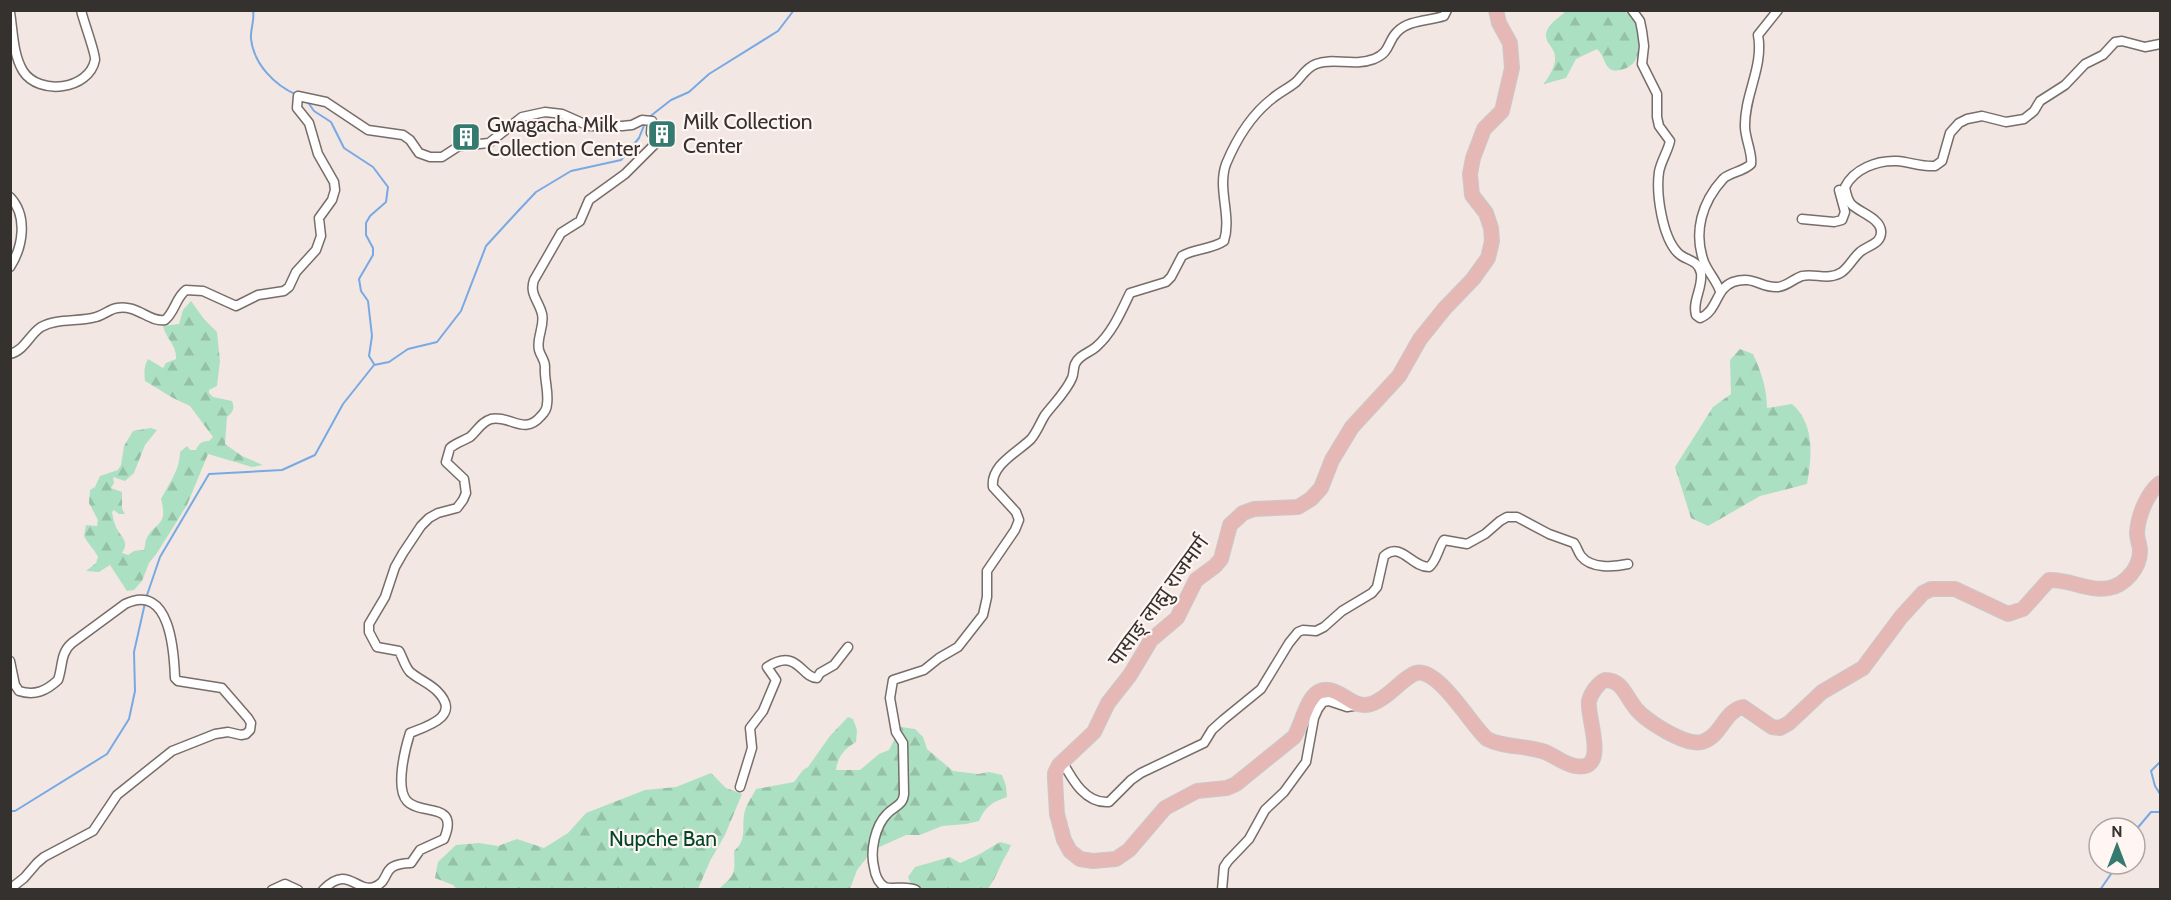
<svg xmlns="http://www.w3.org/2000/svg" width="2171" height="900" font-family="Cabin,'Noto Sans Devanagari',sans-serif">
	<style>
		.forest { fill: url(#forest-firs) }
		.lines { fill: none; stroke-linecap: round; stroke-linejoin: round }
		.stream { stroke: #77a9e4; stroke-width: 2 }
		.street-casing { stroke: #776d69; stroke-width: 11 }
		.primary-casing { stroke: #cac9c9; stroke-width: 16 }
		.street { stroke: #fff; stroke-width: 8 }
		.primary { stroke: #e6b8b5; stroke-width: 14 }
		.labels { text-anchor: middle; stroke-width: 4.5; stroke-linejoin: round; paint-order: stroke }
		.poi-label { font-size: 21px; fill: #35312f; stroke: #fff5f2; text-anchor: start }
		.street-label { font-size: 21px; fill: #35312f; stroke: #fff5f2 }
		.park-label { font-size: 21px; fill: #01462a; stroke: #fff5f2 }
	</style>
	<defs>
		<pattern id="forest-firs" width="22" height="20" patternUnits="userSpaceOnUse" patternTransform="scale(1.5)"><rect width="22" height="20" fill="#ace0c2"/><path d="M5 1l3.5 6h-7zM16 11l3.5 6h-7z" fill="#95c1a7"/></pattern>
	</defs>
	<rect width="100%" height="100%" fill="#f3e7e3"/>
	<g class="forest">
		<path d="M1564,11H1624C1628,13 1633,16 1635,20C1646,37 1642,68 1619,70C1616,71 1613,71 1610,69C1604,65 1604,55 1597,49L1576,59L1566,78L1544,84C1549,76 1556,66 1555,57C1555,52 1552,48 1549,44C1540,30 1554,21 1564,13Z"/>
		<path d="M191,301L204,319L217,332L220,361L217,386L209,390V393L213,397L232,401C235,409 233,412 227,417L225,444L242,456L263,465L252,467L208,454L187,505L157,553L149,563L142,581L134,590L127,591L110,565L99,572L86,571L96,563L98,557C95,550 88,544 84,536L86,525L97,526L98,520L89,503L90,490L95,487L100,476L118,470L121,465L124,446L133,431L151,428L157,430L145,445L134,473L125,481L113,477L114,483L111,488L122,492V509L125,514H119L114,510L112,512C113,517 114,523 116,527C121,538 130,541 122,553L128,555L134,551L144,550C145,547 145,543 146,540C153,522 169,528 161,499C169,483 180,470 180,452L187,446L190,450H196C199,443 202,441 209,441L213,437L190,406L173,398L145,381C144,373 144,366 148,359L163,368L166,363L176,359C177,345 166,339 163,326L179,324L183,310Z"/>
		<path d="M1740,349L1753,354C1761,371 1767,389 1767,408L1792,404C1815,424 1812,456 1807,484L1760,496L1708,526L1691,518L1675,467L1713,407L1731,394L1730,360Z"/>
		<path d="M848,717L853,719L857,730L856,742C844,749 838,756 836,770H860L879,754L889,750L901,727L915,729L923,737L927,749L953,771L978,774L989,772L1002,775L1006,786L1007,797C992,802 985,807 979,821L966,824L942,826L920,835H906L873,850L857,870L850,889L718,890C736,873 735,875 734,851C747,840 742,829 744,815C745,806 752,797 756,789L794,782L803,770L808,767L830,736Z"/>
		<path d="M711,773L726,788L742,794L725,835L710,861L698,889L458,890L453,885L435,878L438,862L456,845L479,843L498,846L517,839L544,848L568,833L586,813L645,790L676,787Z"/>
		<path d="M1000,842L1011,845C1008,853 1003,859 1000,867C996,875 993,882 988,889H913L908,877L915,867L950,857L960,863L978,855Z"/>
	</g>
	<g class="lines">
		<g class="stream">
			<path d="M253,10C255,21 250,29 251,39C254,64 274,85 297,95"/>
			<path d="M307,101L314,111L331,122L344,148L373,167L388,187L386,202L370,216L366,223V235L373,248V255L359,279L361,291L368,301L372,336L369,356L374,364"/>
			<path d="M648,118L671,100L689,92L709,74L778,31L794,10"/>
			<path d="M146,598L160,557L209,474L282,470L315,455L343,404L374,365L389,362L408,349L437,342L461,311L486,246L519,210L536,192L571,171L621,160L639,138L645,123"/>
			<path d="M2160,762L2151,771L2155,786L2160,794"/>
			<path d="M10,811H15L107,754L129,719L135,691L134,652L145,603"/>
			<path d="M2135,831L2151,812H2160"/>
			<path d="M2100,890L2113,871L2115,864"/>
		</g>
		<g class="street-casing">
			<g id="street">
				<path d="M1632,10L1640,21L1642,31L1644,46L1642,64L1657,94V117L1659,126L1670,141C1668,151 1661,161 1659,172C1656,193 1662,237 1678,253C1686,261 1698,259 1701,273C1703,288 1692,301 1696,315L1700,318C1718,311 1715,289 1733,282C1753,275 1761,288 1777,287C1786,287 1793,279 1802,276C1815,273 1829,281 1842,272C1849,267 1853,258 1860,252C1868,245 1882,244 1881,231C1880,218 1860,213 1851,204C1847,199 1846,193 1845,187C1854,169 1877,160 1897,161C1910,162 1922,167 1935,166L1942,161L1950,133L1959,123L1967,119L1982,116L2006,122L2024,119L2034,111L2040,101L2065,85L2085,64L2103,55L2115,42L2122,41L2145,47L2160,44"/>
				<path d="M10,12C13,31 13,55 23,71C39,96 89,90 95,60C96,54 83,20 81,10"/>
				<path d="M10,197C28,216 23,247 10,267"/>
				<path d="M1802,219L1834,222L1842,220L1845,212L1839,190"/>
				<path d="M1720,291C1716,280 1708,272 1704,262C1693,232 1702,202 1723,179C1730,172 1743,172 1751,164C1753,155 1745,138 1745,127C1744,95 1764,67 1758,35L1778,10"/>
				<path d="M10,354C25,350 29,335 41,327C57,318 79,322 96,317C104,315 110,309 117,308C137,304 150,323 165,320C175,312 176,297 186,290L203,291L236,306L258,295L284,291L289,287L296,272L316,250L321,236L319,218L332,200L335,190L334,182L318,154L309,123L297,108L298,96L326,102L368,130L403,135L410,140L419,153L430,157H442L459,146L489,143L522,117L545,112L562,114L589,126H622L632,125L642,120L652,121L651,133L658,141L625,174L589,200L580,221L561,233L534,280C529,294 539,301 542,314C545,326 536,338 539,350C541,357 545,360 545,367C544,379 549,392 547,404C547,408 544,413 541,416C524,436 511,415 491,419C481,422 477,431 470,437C463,441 456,443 450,448L446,462L464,479L466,493L463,500L457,508L438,513L429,518L421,526L403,553L395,567L385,597L369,624V632L377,647L399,651C403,658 405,667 410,672C418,679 429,683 437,691C462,716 428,726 410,733C405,749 395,788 407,801C421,816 460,801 444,839L420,850L411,863C378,864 393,880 374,887C356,893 348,864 323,890"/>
				<path d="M10,661L15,685L19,691C35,696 46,691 58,680C63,666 60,653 72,643L125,604C170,582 174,651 175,678L178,681L222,688L248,718L251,723L250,730L246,734L241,735L228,732L215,734L172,751L117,795L93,831L44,857L37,863L24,878L10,889"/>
				<path d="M1062,761C1072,779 1085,804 1109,802L1131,780L1141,773L1204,743L1212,730L1223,720L1261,689L1289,643L1298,632L1303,630L1316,631L1324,627L1342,611L1372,593L1377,587L1384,556C1401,541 1411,567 1429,567C1437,561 1438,548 1444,540L1467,544L1485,534L1500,521L1507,517H1517L1549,534L1574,543C1577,547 1578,552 1581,556C1591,569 1614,567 1628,564"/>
				<path d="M740,787L752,748L750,728L763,711L776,680L767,667C798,647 801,678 817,678L820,673L834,665L848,647"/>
				<path d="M272,890L285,884L298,890"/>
				<path d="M916,890C906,885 892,890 885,887C878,883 875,874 874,867C870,851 875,826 887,814C894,806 903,806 904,794L903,743L896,732L890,698L893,680L924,670L939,658L958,647L983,615L987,597V571L1015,530L1019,520L1016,512L993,487C990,465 1018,452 1031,439C1037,432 1040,423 1045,415C1054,403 1066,392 1072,378C1074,374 1073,369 1075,364C1079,355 1089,353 1096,347C1112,333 1121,312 1130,293L1166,282L1171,277L1182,256C1195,248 1211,250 1224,241C1232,216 1217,189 1226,164C1236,140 1252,114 1273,98C1280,92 1289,88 1296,82C1302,76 1307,67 1316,64C1333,57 1353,67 1374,59C1391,52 1387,42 1397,32C1408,20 1429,21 1444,16L1447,10"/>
				<path d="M1222,890L1224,867L1228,861L1249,839L1265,810L1284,792L1306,762L1314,718L1318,709L1323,702L1329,701L1347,707L1359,705"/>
			</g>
		</g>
		<g class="primary-casing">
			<path id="primary" d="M1496,10L1499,23L1510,43L1512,68L1502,111L1484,129L1473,158L1470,174L1472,195L1486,213L1491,228L1492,241L1488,258L1473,279L1445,308L1420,339L1399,376L1352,427L1332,460L1321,488L1311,499L1298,507L1254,509L1243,513L1230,525L1221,559L1215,566L1196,580L1177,618L1151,640L1130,675L1108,703L1094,732L1059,765L1055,773V779L1057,814L1064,840L1070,851L1080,859L1093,861L1116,859L1129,850L1165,808L1197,791L1227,788L1236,784L1294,737C1303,725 1307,686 1329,690C1344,692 1353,709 1371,704C1389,698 1403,677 1416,673C1438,667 1471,725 1487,739C1504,748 1527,745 1545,752C1555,756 1564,764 1575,766C1611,773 1586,716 1589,701C1591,693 1598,683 1605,680C1622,680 1625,695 1634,706C1643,720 1685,746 1702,742C1721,737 1724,711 1743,707L1772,727L1780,728L1789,723L1822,692L1863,668L1901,617L1923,593L1931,589H1955L2008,614L2023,609L2049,580C2069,579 2089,592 2109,588C2125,585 2140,568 2140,551C2140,545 2137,539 2137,533C2138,516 2147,493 2160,483"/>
		</g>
		<use href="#street" class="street"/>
		<use href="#primary" class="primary"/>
	</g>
	<defs>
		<g id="building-square" transform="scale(1.5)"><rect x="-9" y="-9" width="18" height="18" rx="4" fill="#357a6f" stroke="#fff5f2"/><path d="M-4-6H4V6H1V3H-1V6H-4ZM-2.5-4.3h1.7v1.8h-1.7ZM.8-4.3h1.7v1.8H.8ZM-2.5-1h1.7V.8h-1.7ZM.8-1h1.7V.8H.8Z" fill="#fff"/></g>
	</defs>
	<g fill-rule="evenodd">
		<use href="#building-square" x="662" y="134"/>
		<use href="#building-square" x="466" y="137"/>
	</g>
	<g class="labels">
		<g class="poi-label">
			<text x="683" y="129">Milk Collection<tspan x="683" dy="24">Center</tspan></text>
			<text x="487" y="132">Gwagacha Milk<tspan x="487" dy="24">Collection Center</tspan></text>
		</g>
		<g class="street-label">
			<text transform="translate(1158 601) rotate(-54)" y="7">पासाङ् लाह्मु राजमार्ग</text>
		</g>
		<g class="park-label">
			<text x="663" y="846">Nupche Ban</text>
		</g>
	</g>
	<rect width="2171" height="900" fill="none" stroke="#35312f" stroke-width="24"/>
	<g transform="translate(2117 846)"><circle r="28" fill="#fff5f2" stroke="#aea7a4" stroke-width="1.5"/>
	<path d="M0-4.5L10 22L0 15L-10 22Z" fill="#357a6f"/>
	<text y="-9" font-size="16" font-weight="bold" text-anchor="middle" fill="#35312f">N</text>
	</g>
</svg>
